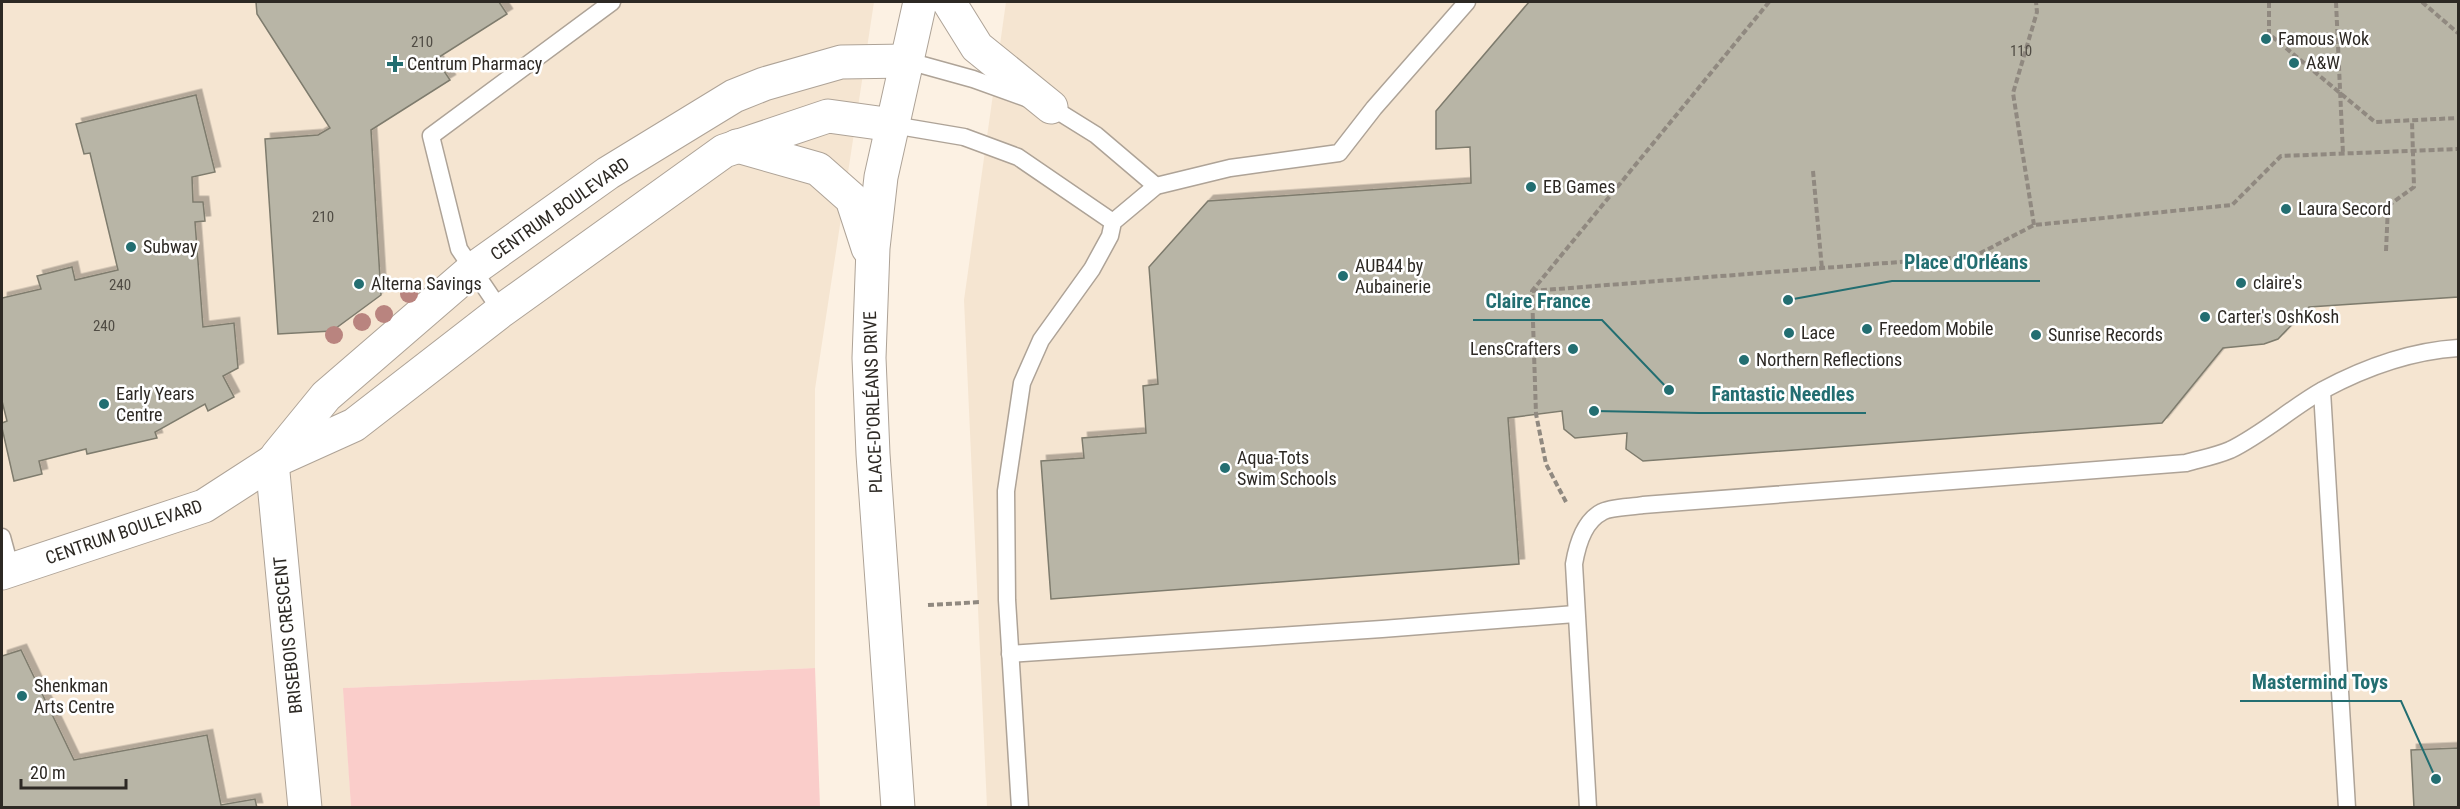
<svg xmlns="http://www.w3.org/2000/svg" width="2460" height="809" font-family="'Roboto Condensed',sans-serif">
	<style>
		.built { fill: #f5e5d1 }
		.green { fill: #facdca }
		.building { fill: #b8b5a6; stroke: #7e7b6d; stroke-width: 1.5; filter: url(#shadow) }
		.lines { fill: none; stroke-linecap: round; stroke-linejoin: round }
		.service-casing { stroke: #aea397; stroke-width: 19 }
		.minor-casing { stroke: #aea397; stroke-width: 35 }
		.tertiary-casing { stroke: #aea397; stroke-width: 35 }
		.secondary-casing { stroke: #aea397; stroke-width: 35 }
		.path { stroke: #908980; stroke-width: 4; stroke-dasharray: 6 3; stroke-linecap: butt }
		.service { stroke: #fff; stroke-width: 16 }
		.minor { stroke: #fff; stroke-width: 33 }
		.tertiary { stroke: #fff; stroke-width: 33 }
		.secondary { stroke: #fff; stroke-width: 33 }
		.tree { fill: #b9847f }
		.poi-dot { fill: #236e71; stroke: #fff; stroke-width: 2 }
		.labels { text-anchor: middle; stroke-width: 5; stroke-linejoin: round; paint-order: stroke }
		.number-label { font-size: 15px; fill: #504c44 }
		.poi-label { font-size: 18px; fill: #2d2924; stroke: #fff; text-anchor: start }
		.street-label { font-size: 18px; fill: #2d2924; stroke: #fff }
		.leader { fill: none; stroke: #236e71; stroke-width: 2 }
		.callout-dot { fill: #236e71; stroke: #fff; stroke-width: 2 }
		.callout-label { font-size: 20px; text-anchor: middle; font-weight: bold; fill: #236e71; stroke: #fff; stroke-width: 5; stroke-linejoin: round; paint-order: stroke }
	</style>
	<defs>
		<filter id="shadow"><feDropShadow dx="5.5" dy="-5.5" stdDeviation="0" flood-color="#0004"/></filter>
	</defs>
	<rect width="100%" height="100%" fill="#fcf1e3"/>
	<g class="built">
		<path d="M2,2H874L815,389V668L344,688L351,807L2,808Z"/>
		<path d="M1006,2H2458V807H987L964,300Z"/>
	</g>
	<path class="green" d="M815,668L820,807H351L343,688Z"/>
	<g class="building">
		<path d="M256,2H499L507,14L436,59L450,80L371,130L381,295L332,331L278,334L265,139L318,135L330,128L257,14Z"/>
		<path d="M1529,2H2458V297L2309,307L2278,339L2264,344L2223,348L2162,423L1643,461L1626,449L1627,433L1575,438L1564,429L1562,411L1508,418L1519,564L1051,599L1041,461L1084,458L1082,438L1146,433L1143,386L1158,384L1149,267L1208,201L1471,183L1470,147L1436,149V111Z"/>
		<path d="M196,95L215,172L192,177L193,202H203L205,221L195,222L203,327L234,323L238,368L223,376L234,397L208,411L205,404L155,432L157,438L87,454L86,449L39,461L42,474L14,481L2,428V423L7,421L2,401V298L41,289L37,276L72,267L75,280L118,270L90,153L84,154L76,124Z"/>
		<path d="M21,650L74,760L207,735L221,805L255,799L257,808H2V656Z"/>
		<path d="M2458,748V808H2414L2411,750Z"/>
	</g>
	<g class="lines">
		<g class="service-casing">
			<g id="service">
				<path d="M908,61L973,79L1051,107L1096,135L1156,186"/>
				<path d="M893,125L964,137L1018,157L1113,222"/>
				<path d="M501,311L459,249L431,136L612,2"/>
				<path d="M2322,391L2347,808"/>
				<path d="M2,537L11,570"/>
				<path d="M1010,654L1382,629L1575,614"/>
				<path d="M1020,808L1007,600L1006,491L1022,383L1041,340L1092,269L1110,236L1113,222L1156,186L1230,168L1339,153L1374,108L1467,2"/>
				<path d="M1588,808L1574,564C1577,546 1584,521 1602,512C1610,507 1633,507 1643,505L2186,463C2200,459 2216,456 2230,450C2263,434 2291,408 2323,390C2364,368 2412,351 2458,348"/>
			</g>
		</g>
		<g class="minor-casing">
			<path id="minor" d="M272,462L305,808"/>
		</g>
		<g class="tertiary-casing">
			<g id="tertiary">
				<path d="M277,456L326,396L472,270L608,173L734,96L764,84L841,62L908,61"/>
				<path d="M2,573L204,506L272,462L354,425L501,311L724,151L828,116L893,125"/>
			</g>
		</g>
		<g class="secondary-casing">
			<g id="secondary">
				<path d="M949,2L977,47L1051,107"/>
				<path d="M737,146L818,169L852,199L868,248"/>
				<path d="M898,808L873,454L869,358L873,248L881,177L920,2"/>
			</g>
		</g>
		<g class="path">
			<path d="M2269,2V34L2375,122L2458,118"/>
			<path d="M2336,2L2343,154"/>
			<path d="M2422,2L2458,33"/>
			<path d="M1813,171L1822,269"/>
			<path d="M2034,225L2013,93L2037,12L2036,2"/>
			<path d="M2386,251L2388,206L2414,187L2412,121"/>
			<path d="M1532,291L1975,256L2034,225L2232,205L2281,156L2458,149"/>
			<path d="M1566,502L1546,464L1536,414L1532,291L1769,2"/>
			<path d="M928,605L981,602"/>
		</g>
		<use href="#service" class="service"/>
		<use href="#minor" class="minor"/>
		<use href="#tertiary" class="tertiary"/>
		<use href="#secondary" class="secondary"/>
	</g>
	<g class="tree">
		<circle cx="409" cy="294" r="9"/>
		<circle cx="384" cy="314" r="9"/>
		<circle cx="362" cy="322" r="9"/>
		<circle cx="334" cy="335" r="9"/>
	</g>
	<g class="poi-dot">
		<circle cx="2266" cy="39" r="6"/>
		<circle cx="2294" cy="63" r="6"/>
		<path d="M392 55h6v6h6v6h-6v6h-6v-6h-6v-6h6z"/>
		<circle cx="1531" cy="187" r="6"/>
		<circle cx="2286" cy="209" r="6"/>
		<circle cx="131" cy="247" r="6"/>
		<circle cx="1343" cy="276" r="6"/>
		<circle cx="2241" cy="283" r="6"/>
		<circle cx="359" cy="284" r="6"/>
		<circle cx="2205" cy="317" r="6"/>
		<circle cx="1867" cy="329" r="6"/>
		<circle cx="1789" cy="333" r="6"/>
		<circle cx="2036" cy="335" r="6"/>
		<circle cx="1573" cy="349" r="6"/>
		<circle cx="1744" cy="360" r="6"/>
		<circle cx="104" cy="404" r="6"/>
		<circle cx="1225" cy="468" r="6"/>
		<circle cx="22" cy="696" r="6"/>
	</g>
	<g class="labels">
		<g class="number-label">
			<text x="422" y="47">210</text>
			<text x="2021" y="56">110</text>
			<text x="323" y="222">210</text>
			<text x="120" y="290">240</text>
			<text x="104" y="331">240</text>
		</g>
		<g class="poi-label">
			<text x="2278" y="45">Famous Wok</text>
			<text x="2306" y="69">A&amp;W</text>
			<text x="407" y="70">Centrum Pharmacy</text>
			<text x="1543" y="193">EB Games</text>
			<text x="2298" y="215">Laura Secord</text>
			<text x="143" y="253">Subway</text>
			<text x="1355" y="272">AUB44 by<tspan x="1355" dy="21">Aubainerie</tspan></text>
			<text x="2253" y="289">claire's</text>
			<text x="371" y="290">Alterna Savings</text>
			<text x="2217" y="323">Carter's OshKosh</text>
			<text x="1879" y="335">Freedom Mobile</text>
			<text x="1801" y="339">Lace</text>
			<text x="2048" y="341">Sunrise Records</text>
			<text x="1561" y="355" text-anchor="end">LensCrafters</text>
			<text x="1756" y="366">Northern Reflections</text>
			<text x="116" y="400">Early Years<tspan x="116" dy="21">Centre</tspan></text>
			<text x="1237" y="464">Aqua-Tots<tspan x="1237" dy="21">Swim Schools</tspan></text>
			<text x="34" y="692">Shenkman<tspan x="34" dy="21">Arts Centre</tspan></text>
		</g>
		<g class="street-label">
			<text transform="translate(560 209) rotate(-35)" y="6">CENTRUM BOULEVARD</text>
			<text transform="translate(873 402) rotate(-92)" y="6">PLACE-D'ORLÉANS DRIVE</text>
			<text transform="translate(124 532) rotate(-19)" y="6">CENTRUM BOULEVARD</text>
			<text transform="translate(288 635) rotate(-96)" y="6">BRISEBOIS CRESCENT</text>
		</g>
	</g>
	<path class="leader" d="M1788 300L1892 281H2040M1669 390L1602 320H1473M1594 411L1699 413H1866M2436 779L2401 701H2240"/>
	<g class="callout-dot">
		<circle cx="1788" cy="300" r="6"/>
		<circle cx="1669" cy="390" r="6"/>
		<circle cx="1594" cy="411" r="6"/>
		<circle cx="2436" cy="779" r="6"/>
	</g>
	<g class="callout-label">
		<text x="1966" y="269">Place d'Orléans</text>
		<text x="1538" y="308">Claire France</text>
		<text x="1783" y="401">Fantastic Needles</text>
		<text x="2320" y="689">Mastermind Toys</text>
	</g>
	<rect width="2460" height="809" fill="none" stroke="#2d2924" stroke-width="6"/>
	<path d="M21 779v9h105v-9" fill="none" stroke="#2d2924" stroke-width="3"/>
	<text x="30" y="779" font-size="18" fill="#2d2924" stroke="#ffffff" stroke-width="4.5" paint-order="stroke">20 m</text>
</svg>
